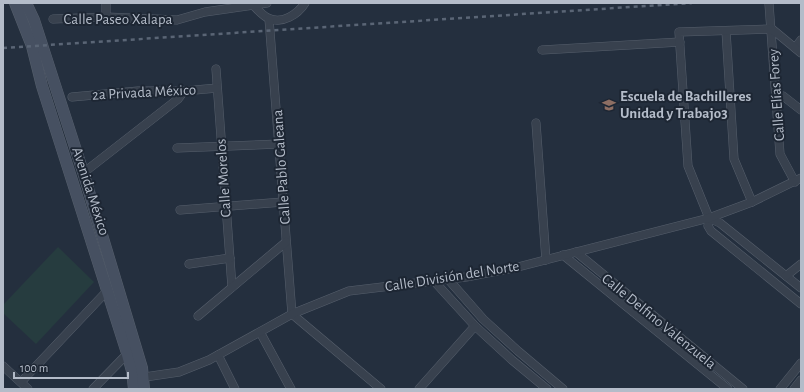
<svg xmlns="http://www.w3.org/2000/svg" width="804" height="392" font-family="'Alegreya Sans',sans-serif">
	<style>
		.garden { fill: #263c3f }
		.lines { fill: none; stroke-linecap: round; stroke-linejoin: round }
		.street-casing { stroke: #565f6c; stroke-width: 9 }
		.secondary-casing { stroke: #565f6c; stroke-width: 12 }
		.street { stroke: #38414e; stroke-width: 8 }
		.secondary { stroke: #465061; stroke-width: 11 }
		.rail { stroke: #5a6575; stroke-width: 2.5; stroke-dasharray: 4 4; stroke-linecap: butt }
		.labels { text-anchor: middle; stroke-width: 4; stroke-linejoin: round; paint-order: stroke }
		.street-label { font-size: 15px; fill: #b4bcc9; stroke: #1d2633 }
		.poi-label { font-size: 15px; font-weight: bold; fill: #b4bcc9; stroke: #1d2633; text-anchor: start }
	</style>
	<rect width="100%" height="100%" fill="#242f3e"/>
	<path class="garden" d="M58,247L94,282L36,344L3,313V305Z"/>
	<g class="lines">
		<g class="street-casing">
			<g id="street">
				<path d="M106,3V17"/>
				<path d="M253,3V5C258,10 263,16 268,18C282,25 298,14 305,3"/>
				<path d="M769,4L780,154L795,182"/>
				<path d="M53,19L106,17L177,20L205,12L267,3"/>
				<path d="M269,19L292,314L381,389"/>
				<path d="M726,31L734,159L752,202"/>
				<path d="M795,48L801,40"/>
				<path d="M542,50L680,42"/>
				<path d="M216,69L232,287"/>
				<path d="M783,96L801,110"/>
				<path d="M72,97L138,91H184L217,88"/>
				<path d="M536,123L546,260"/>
				<path d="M177,148L279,144"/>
				<path d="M87,170L178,99L184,91"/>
				<path d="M180,210L283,202"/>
				<path d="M709,218L688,166L679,32L772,29L801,53"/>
				<path d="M709,218L708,226L711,231L801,304"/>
				<path d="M709,218L720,223L801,288"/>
				<path d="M576,252L743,389"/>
				<path d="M563,255L728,389"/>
				<path d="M189,264L230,258"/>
				<path d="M786,276L801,264"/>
				<path d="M448,279L483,319L518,351L563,389"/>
				<path d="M434,281L475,326L512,360L547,389"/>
				<path d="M198,316L286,242"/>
				<path d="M260,332L291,389"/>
				<path d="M218,355L235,389"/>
				<path d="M3,366L28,389"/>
				<path d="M138,378L179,372L209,360L292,314L349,291L466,277L514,268L709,218L752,202L801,178"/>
				<path d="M21,382L107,291"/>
				<path d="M93,389L130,351"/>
				<path d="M419,389L475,326"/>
				<path d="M780,389L801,363"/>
				<path d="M794,389L801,380"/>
			</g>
		</g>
		<g class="secondary-casing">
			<g id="secondary">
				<path d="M15,3L32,46L42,86L127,353L132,371L134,389"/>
				<path d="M26,3L34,20L84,175L142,368L144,389"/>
			</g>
		</g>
		<use href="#street" class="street"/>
		<use href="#secondary" class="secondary"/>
		<path class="rail" d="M3,48L692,3"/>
	</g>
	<defs>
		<g id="school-bare" transform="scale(1.08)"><path d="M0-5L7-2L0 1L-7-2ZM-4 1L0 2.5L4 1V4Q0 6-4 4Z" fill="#8d6e63" stroke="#1d2633" stroke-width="2.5" paint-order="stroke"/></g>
	</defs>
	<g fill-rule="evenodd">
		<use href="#school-bare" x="609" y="105"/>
	</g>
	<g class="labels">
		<g class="street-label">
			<text x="118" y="24">Calle Paseo Xalapa</text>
			<text transform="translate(144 92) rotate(-3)" y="5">2a Privada México</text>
			<text transform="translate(776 95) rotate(-94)" y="5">Calle Elías Forey</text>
			<text transform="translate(281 167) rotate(-94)" y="5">Calle Pablo Galeana</text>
			<text transform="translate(223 178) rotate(-94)" y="5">Calle Morelos</text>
			<text transform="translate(91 191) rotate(72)" y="5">Avenida México</text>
			<text transform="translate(452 276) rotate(-9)" y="5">Calle División del Norte</text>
			<text transform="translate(659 321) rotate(39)" y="5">Calle Delfino Valenzuela</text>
		</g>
		<g class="poi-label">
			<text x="620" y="101">Escuela de Bachilleres<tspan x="620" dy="17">Unidad y Trabajo3</tspan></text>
		</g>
	</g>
	<rect width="804" height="392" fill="none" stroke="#b4bcc9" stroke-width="8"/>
	<path d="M14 372v6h114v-6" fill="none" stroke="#b4bcc9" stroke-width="2"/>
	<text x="20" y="372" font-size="12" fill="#b4bcc9" stroke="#1d2633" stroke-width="3" paint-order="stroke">100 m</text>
</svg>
